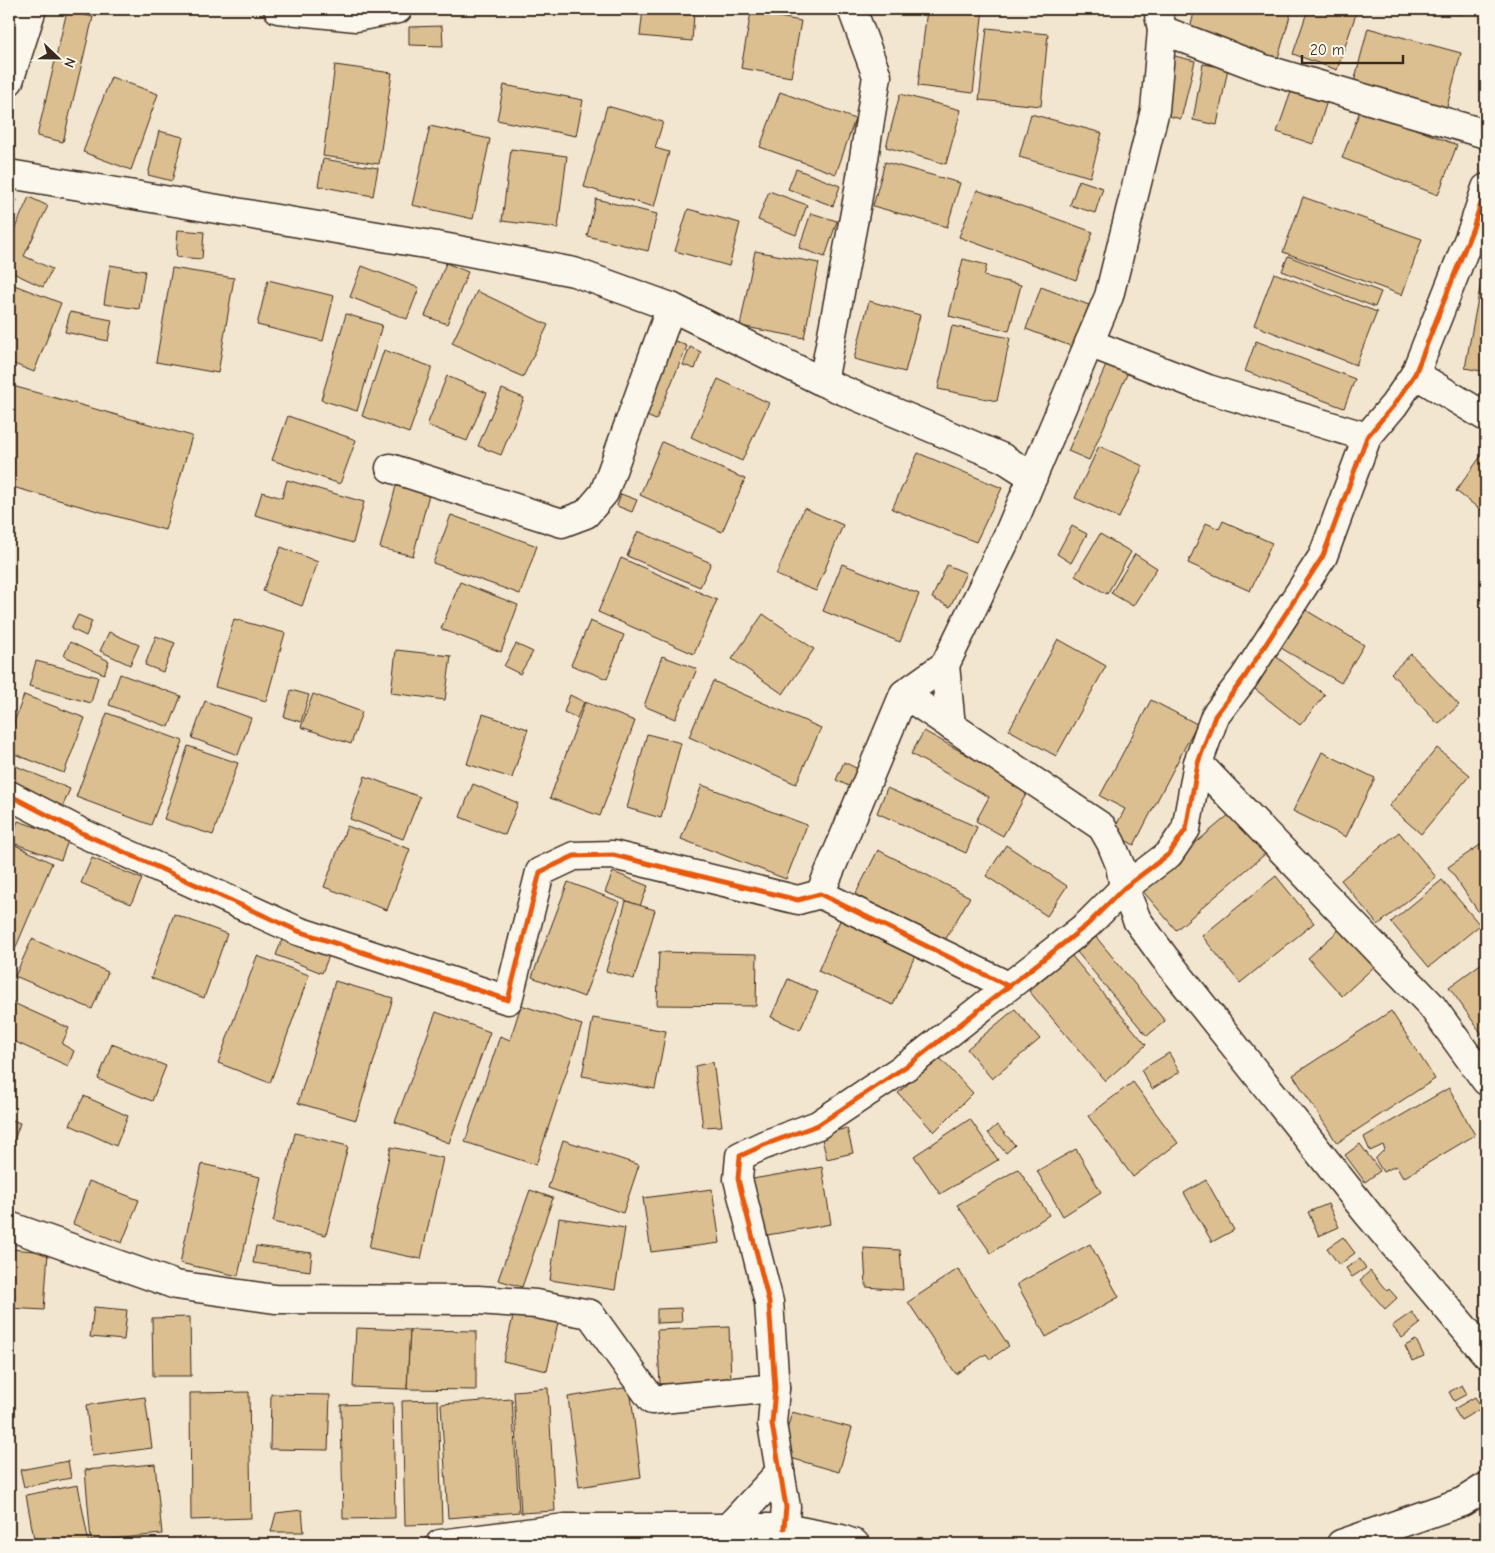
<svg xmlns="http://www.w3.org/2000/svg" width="1495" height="1553" font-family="'Comic Neue',sans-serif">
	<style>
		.building { fill: #dcbf90; stroke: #3b2a1e }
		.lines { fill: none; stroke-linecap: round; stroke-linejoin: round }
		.minor-casing { stroke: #3b2a1e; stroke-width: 31 }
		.minor { stroke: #fbf7ec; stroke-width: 28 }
		.cycleway-casing { stroke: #fbf7ec; stroke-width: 8 }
		.cycleway { stroke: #e8590c; stroke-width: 5 }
	</style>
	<rect width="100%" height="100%" fill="#f2e6d0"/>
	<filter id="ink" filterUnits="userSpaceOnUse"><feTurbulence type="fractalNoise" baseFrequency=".02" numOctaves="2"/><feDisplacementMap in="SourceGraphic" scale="10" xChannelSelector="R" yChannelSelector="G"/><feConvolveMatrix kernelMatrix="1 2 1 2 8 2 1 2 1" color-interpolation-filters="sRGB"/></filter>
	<g filter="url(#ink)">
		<g class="building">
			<path d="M643,9L694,14L692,41L640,36Z"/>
			<path d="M927,9H983L973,93L918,86Z"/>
			<path d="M1195,9H1292L1278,58L1189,32Z"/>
			<path d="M1308,9H1351L1357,11L1337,70L1293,54Z"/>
			<path d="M1406,9H1463L1462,14L1406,10Z"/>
			<path d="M67,11L93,17L63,142L37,136Z"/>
			<path d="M751,12L801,21L791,77L741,68Z"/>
			<path d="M442,26L443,46L409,45V27Z"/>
			<path d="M987,28L1048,34L1041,106L979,100Z"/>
			<path d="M1368,28L1461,53L1445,114L1352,90Z"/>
			<path d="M1171,55L1195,61L1181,119L1157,113Z"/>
			<path d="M1203,64L1228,68L1217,125L1193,120Z"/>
			<path d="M335,65L392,73L379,164L323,156Z"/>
			<path d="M111,77L158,94L131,170L83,152Z"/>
			<path d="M504,85L583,100L576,136L497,120Z"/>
			<path d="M1293,86L1328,98L1313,144L1277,132Z"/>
			<path d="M780,92L855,119L836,174L760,147Z"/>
			<path d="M900,94L961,110L946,164L886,147Z"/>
			<path d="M607,106L663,122L655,148L669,152L654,207L584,187Z"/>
			<path d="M1361,108L1457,145L1438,195L1342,158Z"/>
			<path d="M1031,114L1102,133L1090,177L1019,157Z"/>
			<path d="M430,126L490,139L473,219L412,205Z"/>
			<path d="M159,131L183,137L172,181L148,175Z"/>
			<path d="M511,149L567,156L558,228L502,221Z"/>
			<path d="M323,159L378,168L373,196L318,186Z"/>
			<path d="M885,162L960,183L947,227L873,206Z"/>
			<path d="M796,169L840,186L833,206L788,189Z"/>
			<path d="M1079,180L1103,188L1095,213L1070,205Z"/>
			<path d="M977,190L1093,232L1076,280L959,237Z"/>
			<path d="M769,191L807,205L796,235L758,220Z"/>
			<path d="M9,196L17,200L9,218Z"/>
			<path d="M29,197L48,206L24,256L52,269L43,287L9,271V241Z"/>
			<path d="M1303,197L1422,239L1402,295L1283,252Z"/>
			<path d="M596,199L657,214L648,251L587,236Z"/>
			<path d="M688,209L740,223L729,266L675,251Z"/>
			<path d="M811,213L837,221L825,257L799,248Z"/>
			<path d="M178,230L204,232L202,259L176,257Z"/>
			<path d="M755,251L819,263L804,338L740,326Z"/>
			<path d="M1288,256L1381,292L1375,307L1282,271Z"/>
			<path d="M963,259L987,265L984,276L1021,285L1009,331L949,316Z"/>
			<path d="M1485,261H1486V372L1465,368Z"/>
			<path d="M446,263L468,272L447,324L425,316Z"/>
			<path d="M110,265L145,271L139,309L104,304Z"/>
			<path d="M362,266L419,288L407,319L350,297Z"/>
			<path d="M172,268L234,278L218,373L156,362Z"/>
			<path d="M1274,273L1377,312L1356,365L1254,325Z"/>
			<path d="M268,280L334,296L323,341L257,325Z"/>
			<path d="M9,283L61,303L34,372L9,362Z"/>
			<path d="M1041,287L1089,305L1073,347L1026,329Z"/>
			<path d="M477,291L548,325L523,377L452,343Z"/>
			<path d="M869,301L920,315L905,372L854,359Z"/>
			<path d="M70,312L112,320L108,341L65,332Z"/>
			<path d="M346,314L382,325L357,411L321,400Z"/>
			<path d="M952,326L1010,338L997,401L938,389Z"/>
			<path d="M666,337L687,346L656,420L635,411Z"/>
			<path d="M1256,341L1355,379L1344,408L1245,371Z"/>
			<path d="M690,347L701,352L695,369L683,365Z"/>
			<path d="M384,350L432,367L409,433L362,416Z"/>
			<path d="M1108,361L1129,370L1089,460L1068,451Z"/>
			<path d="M447,376L487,393L467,441L427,425Z"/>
			<path d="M718,379L769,403L742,461L691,437Z"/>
			<path d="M9,385L192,436L165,530L9,486Z"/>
			<path d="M502,389L524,398L501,455L478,446Z"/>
			<path d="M288,416L356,440L340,484L272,460Z"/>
			<path d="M662,442L745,479L722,532L640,495Z"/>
			<path d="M1099,446L1143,466L1119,518L1075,498Z"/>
			<path d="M918,453L1002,488L976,542L892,509Z"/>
			<path d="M1481,456L1486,460V514L1456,491Z"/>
			<path d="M287,480L364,502L353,543L255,515L262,492L282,498Z"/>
			<path d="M396,486L429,494L413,556L380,548Z"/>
			<path d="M621,494L637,500L632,512L617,506Z"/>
			<path d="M804,508L843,525L816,591L776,575Z"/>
			<path d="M451,515L537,546L520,594L433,563Z"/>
			<path d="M1223,521L1272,543L1250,591L1188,563L1206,523L1219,529Z"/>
			<path d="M1072,526L1087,534L1071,563L1057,554Z"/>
			<path d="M638,531L711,563L700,587L627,556Z"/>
			<path d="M1100,534L1131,552L1107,594L1075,576Z"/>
			<path d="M281,547L318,562L302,606L263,591Z"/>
			<path d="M1135,554L1157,568L1133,606L1111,593Z"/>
			<path d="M621,558L717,600L694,654L598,612Z"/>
			<path d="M842,564L919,594L900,642L823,611Z"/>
			<path d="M947,565L966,573L950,607L932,598Z"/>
			<path d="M460,582L518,605L501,652L441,629Z"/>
			<path d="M1304,609L1364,645L1341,683L1281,648Z"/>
			<path d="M763,614L814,649L783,694L732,659Z"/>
			<path d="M78,615L92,621L86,636L71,629Z"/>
			<path d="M234,619L285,633L266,701L215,687Z"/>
			<path d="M590,621L624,635L607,679L571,665Z"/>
			<path d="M109,632L139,645L130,665L100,651Z"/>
			<path d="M156,636L175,643L163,672L145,665Z"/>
			<path d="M1058,639L1106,666L1056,756L1009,730Z"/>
			<path d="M70,642L109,661L104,674L64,656Z"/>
			<path d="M516,644L533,652L520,674L504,666Z"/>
			<path d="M396,650L451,656L445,700L391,693Z"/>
			<path d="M1269,651L1325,695L1300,725L1245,681Z"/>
			<path d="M1411,654L1459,705L1438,724L1391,673Z"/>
			<path d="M662,656L697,669L675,719L644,706Z"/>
			<path d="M36,661L98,677L91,703L29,686Z"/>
			<path d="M120,674L181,696L169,727L109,705Z"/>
			<path d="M713,681L821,728L796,784L689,737Z"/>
			<path d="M291,690L309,695L301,722L284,717Z"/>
			<path d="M313,694L362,712L351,744L301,727Z"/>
			<path d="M24,695L85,718L64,773L9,752V736Z"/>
			<path d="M570,695L584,702L577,718L564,712Z"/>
			<path d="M1151,700L1197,724L1134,845L1112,833L1125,809L1100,796Z"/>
			<path d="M205,701L251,718L238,755L192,738Z"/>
			<path d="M585,702L635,721L600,816L550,798Z"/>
			<path d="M107,713L183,741L151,825L76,797Z"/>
			<path d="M483,714L528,729L512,778L467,764Z"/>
			<path d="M924,731L1029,789L1003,836L976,821L989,797L911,754Z"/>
			<path d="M647,734L681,743L661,818L627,808Z"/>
			<path d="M1486,737V753L1479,741Z"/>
			<path d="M188,746L238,763L213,835L164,819Z"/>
			<path d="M1437,748L1470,775L1421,834L1389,806Z"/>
			<path d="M1322,752L1375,778L1346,837L1293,811Z"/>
			<path d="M844,762L864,772L855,789L836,780Z"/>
			<path d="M9,763L70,789L61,810L9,788Z"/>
			<path d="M365,776L420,797L403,839L350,819Z"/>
			<path d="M473,784L518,803L505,835L460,817Z"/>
			<path d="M702,785L807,825L786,879L681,839Z"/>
			<path d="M887,788L977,827L966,853L877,813Z"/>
			<path d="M1231,813L1265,854L1176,930L1141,889Z"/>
			<path d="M18,821L69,838L61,860L10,842Z"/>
			<path d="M347,826L410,849L387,910L324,887Z"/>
			<path d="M1399,832L1436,877L1378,925L1341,880Z"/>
			<path d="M1486,841V913L1482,917L1448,867Z"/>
			<path d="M9,842L52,863L9,963Z"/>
			<path d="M1006,845L1067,886L1047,916L986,876Z"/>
			<path d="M878,850L970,897L941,947L852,901Z"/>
			<path d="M92,858L142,879L131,904L81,883Z"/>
			<path d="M613,872L648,886L640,906L605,892Z"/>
			<path d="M1276,876L1314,923L1240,983L1202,936Z"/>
			<path d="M1442,880L1480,925L1429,967L1391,922Z"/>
			<path d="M568,882L620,902L584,997L532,977Z"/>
			<path d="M626,901L655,910L634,979L606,971Z"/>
			<path d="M174,914L227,934L204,998L151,978Z"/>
			<path d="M842,916L918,949L893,1005L818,971Z"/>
			<path d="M1341,928L1375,966L1342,996L1308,958Z"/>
			<path d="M284,935L330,953L322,973L276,955Z"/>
			<path d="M1096,937L1165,1021L1147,1036L1077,952Z"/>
			<path d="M32,939L108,972L92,1009L15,976Z"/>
			<path d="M659,952L757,954L756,1006L657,1005Z"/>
			<path d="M1071,955L1146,1045L1105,1081L1029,991Z"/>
			<path d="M257,956L309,975L270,1083L218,1063Z"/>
			<path d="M1486,960V1040L1449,987Z"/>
			<path d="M788,979L818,992L800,1030L771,1017Z"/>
			<path d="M335,981L393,998L356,1120L298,1103Z"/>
			<path d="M9,1001L69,1028L62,1044L74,1051L68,1066L9,1039Z"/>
			<path d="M521,1005L582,1025L536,1165L465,1142L500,1036L510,1040Z"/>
			<path d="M1015,1009L1040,1039L992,1079L967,1049Z"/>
			<path d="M1391,1011L1435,1079L1337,1143L1293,1075Z"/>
			<path d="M436,1012L490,1032L449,1143L395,1122Z"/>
			<path d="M593,1018L666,1031L655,1089L582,1076Z"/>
			<path d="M112,1044L166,1066L152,1101L98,1079Z"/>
			<path d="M1169,1053L1180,1072L1152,1089L1141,1070Z"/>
			<path d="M938,1056L973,1093L934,1132L898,1093Z"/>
			<path d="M713,1062L722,1126L703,1127L695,1066Z"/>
			<path d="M1133,1082L1178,1143L1133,1177L1088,1116Z"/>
			<path d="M1449,1088L1475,1135L1403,1178L1396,1166L1383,1172L1375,1159L1385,1149L1383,1145L1370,1151L1364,1137Z"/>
			<path d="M84,1096L128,1116L116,1146L70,1125Z"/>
			<path d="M9,1119L20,1123L9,1155Z"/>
			<path d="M970,1119L998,1160L940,1194L914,1156Z"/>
			<path d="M997,1125L1015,1145L1006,1153L988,1133Z"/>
			<path d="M847,1128L853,1153L827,1159L821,1135Z"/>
			<path d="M295,1133L348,1146L326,1235L273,1222Z"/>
			<path d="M563,1140L639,1165L623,1213L548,1188Z"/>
			<path d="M1360,1144L1380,1171L1365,1182L1345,1155Z"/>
			<path d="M391,1147L443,1158L421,1259L369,1248Z"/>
			<path d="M1076,1149L1101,1192L1063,1216L1037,1171Z"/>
			<path d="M202,1164L260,1177L238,1276L180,1263Z"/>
			<path d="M822,1167L831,1224L756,1237L747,1180Z"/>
			<path d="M1018,1169L1049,1215L991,1253L957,1205Z"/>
			<path d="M1206,1180L1234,1230L1212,1242L1184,1193Z"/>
			<path d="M89,1181L139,1200L122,1243L73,1224Z"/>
			<path d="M712,1189L720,1243L651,1252L643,1198Z"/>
			<path d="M530,1190L553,1198L522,1287L498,1280Z"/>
			<path d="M1328,1204L1339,1227L1319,1236L1308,1212Z"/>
			<path d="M559,1218L625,1228L615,1290L550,1280Z"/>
			<path d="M1343,1237L1355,1253L1339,1265L1327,1248Z"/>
			<path d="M1090,1244L1119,1297L1046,1337L1017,1284Z"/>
			<path d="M256,1246L312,1253L310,1271L253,1263Z"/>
			<path d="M864,1248L900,1250L903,1290L866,1287Z"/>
			<path d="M9,1249L48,1252L44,1310L9,1308Z"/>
			<path d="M1360,1259L1366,1268L1352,1277L1346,1268Z"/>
			<path d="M958,1269L1009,1346L990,1359L986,1354L956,1374L908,1302Z"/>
			<path d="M1370,1271L1387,1291L1389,1289L1397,1298L1385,1309L1360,1280Z"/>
			<path d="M94,1307L127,1310L124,1340L90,1337Z"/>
			<path d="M515,1307L559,1318L547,1371L503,1361Z"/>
			<path d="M681,1308L682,1322L657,1323V1309Z"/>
			<path d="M1412,1312L1420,1324L1402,1338L1392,1326Z"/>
			<path d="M190,1317L191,1376H153L152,1318Z"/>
			<path d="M729,1327L731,1380L660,1384L657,1330Z"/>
			<path d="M356,1328L410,1330L407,1389L353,1387Z"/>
			<path d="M410,1330L476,1331V1390L407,1389Z"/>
			<path d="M1416,1340L1424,1356L1412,1361L1405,1346Z"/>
			<path d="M1462,1385L1467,1394L1454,1401L1449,1392Z"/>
			<path d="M630,1387L641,1477L579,1487L568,1397Z"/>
			<path d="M548,1388L555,1511L521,1513L514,1391Z"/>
			<path d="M249,1392L251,1518L191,1520L190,1393Z"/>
			<path d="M271,1394L330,1395L328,1450L270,1449Z"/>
			<path d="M145,1397L152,1448L92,1456L86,1405Z"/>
			<path d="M1475,1397L1482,1408L1461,1420L1454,1409Z"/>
			<path d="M512,1399L519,1512L448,1518L441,1404Z"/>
			<path d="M438,1400L442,1524L405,1525L402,1401Z"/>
			<path d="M393,1403L395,1518L343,1519L341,1405Z"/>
			<path d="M792,1412L852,1428L839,1472L780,1455Z"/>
			<path d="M68,1461L71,1478L24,1487L20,1470Z"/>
			<path d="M155,1464L162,1534L91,1541L85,1470Z"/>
			<path d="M78,1485L89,1544H35L26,1495Z"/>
			<path d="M9,1501V1500L12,1544H9Z"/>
			<path d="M302,1510L304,1532H271L276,1513Z"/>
		</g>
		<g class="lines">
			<g class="minor-casing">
				<g id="minor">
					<path d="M278,9L356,17L398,9"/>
					<path d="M1162,30L1264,69L1486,134"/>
					<path d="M9,81L32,9"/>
					<path d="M9,174L443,247L574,272L671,307L823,382L1003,458L1033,477"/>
					<path d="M1089,343L1208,389L1367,437"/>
					<path d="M1415,374L1486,417"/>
					<path d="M823,382L857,202L877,76L852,9"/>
					<path d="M390,468L562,523L586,514L604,493L671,307"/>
					<path d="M945,665L951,726"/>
					<path d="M904,694L1102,827L1111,843L1120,865L1124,888L1137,920L1164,957L1368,1214L1486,1354"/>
					<path d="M1198,763L1431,1005L1486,1081"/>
					<path d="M9,795L82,833L298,931L508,1000L540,872L574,856L613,855L798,900L820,894L1008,986"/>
					<path d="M820,894L904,694L945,665L1008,535L1109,296L1155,110L1162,30L1158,9"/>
					<path d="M9,1226L176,1285L275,1299L478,1300L536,1304L590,1314L652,1400L775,1388"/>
					<path d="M784,1528L786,1507L772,1424L775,1388L769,1302L738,1179L740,1156L764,1145L818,1125L911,1063L1087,925L1124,888L1169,854L1186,829L1198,763L1215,716L1244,678L1323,556L1367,437L1394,405L1415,374L1473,228L1486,188"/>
					<path d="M727,1529L780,1472"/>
					<path d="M440,1544L565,1528H784L841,1539L855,1544"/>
					<path d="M1341,1544L1462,1502L1486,1487"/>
				</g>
			</g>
			<use href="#minor" class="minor"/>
			<g class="cycleway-casing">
				<g id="cycleway">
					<path d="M9,795L82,833L298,931L508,1000L540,872L574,856L613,855L798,900L820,894L1008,986"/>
					<path d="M784,1528L786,1507L772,1424L775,1388L769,1302L738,1179L740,1156L764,1145L818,1125L911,1063L1087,925L1124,888L1169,854L1186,829L1198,763L1215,716L1244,678L1323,556L1367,437L1394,405L1415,374L1473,228L1486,188"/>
				</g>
			</g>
			<use href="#cycleway" class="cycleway"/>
		</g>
	</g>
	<rect width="1495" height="1553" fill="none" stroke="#fbf7ec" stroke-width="30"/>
	<rect x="15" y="15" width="1465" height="1523" fill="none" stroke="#3b2a1e" stroke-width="2" filter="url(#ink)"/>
	<g transform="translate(58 58) rotate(112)" stroke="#fbf7ec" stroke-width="4" paint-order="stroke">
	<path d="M0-4L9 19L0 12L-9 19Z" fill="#3b2a1e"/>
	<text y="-8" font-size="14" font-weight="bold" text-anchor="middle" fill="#3b2a1e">N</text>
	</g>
	<path d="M1302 55v8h101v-8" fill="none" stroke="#3b2a1e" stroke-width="2.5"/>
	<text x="1310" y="55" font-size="15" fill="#3b2a1e" stroke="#fbf7ec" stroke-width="4" paint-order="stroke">20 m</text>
</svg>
